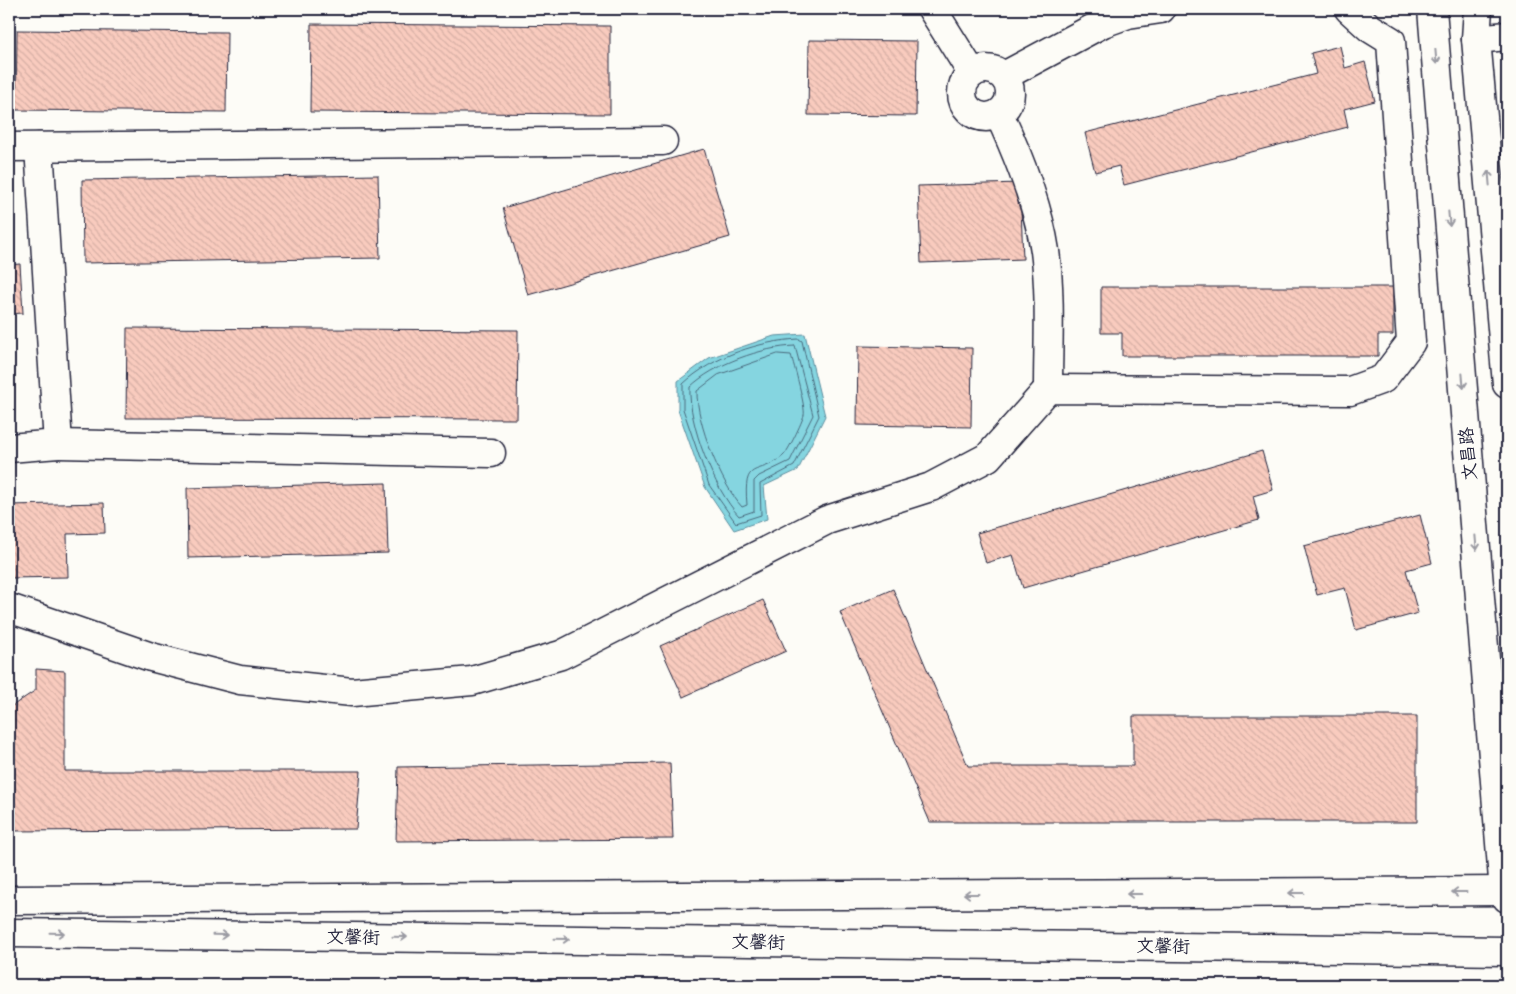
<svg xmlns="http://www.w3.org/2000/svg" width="1516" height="994" font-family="'Balsamiq Sans','LXGW WenKai TC',sans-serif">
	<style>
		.water { fill: #85d5e0; stroke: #5d8d9e }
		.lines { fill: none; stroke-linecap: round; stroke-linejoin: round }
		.shore { stroke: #4a6a7d; stroke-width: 1 }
		.building { fill: url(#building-back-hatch); stroke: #22223b }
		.minor-casing { stroke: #22223b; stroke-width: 31 }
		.major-casing { stroke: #22223b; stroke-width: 31 }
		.minor { stroke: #fdfcf7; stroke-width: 28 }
		.major { stroke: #fdfcf7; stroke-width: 28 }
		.oneway { stroke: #9a9aa2 }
		.labels { text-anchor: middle; stroke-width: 4; stroke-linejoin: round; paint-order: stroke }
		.street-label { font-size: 18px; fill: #22223b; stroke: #fdfcf7 }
	</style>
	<defs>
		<pattern id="building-back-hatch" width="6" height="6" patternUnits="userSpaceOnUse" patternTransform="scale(1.25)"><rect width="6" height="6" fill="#f9cbbe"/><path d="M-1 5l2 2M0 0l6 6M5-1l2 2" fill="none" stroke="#d5aea4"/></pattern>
	</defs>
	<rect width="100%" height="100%" fill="#fdfcf7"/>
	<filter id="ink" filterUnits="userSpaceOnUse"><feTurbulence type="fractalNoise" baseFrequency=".02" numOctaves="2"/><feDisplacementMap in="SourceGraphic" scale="10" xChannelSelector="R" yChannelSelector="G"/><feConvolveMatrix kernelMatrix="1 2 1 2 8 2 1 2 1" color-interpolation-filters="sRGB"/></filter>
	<g filter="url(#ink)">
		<path class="water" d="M805,334L825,416L798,470L764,486L767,519L734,530L705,487L678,410V381L709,358L774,336Z"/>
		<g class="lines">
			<g class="shore">
				<path d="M799,339L802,341L819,416L794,466L760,484L761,515L736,523L709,485L683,409V384C713,356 760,341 799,339Z"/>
				<path d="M795,346L813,415L790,461L759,476L754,481V511L739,516C714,489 688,424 690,387C714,364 762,347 795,346Z"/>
				<path d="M778,354L791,355C794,365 806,408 804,415C802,422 788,452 783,456C757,478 743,457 747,505L742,507C721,484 696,422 697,391L718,375Z"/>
			</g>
		</g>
		<g class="building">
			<path d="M311,24L610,26V114L310,112Z"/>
			<path d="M17,30L227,32L226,112L16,110Z"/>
			<path d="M809,40L917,41L916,116L808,115Z"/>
			<path d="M1340,46L1345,68L1365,62L1375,101L1344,109L1348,127L1124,185L1119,166L1095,172L1085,133L1316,74L1311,53Z"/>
			<path d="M704,149L730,237L528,295L503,208Z"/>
			<path d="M378,175L380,258L83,263L82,180Z"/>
			<path d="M1020,183L1023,259L921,263L918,186Z"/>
			<path d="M20,264L23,313L9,314V265Z"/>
			<path d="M1101,287H1393V335H1378V356H1122V333H1101Z"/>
			<path d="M127,328L518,330L517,419L126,418Z"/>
			<path d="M858,346L972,348L971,427L857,425Z"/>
			<path d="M1262,451L1273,490L1253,496L1259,520L1023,588L1013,555L986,563L977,533Z"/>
			<path d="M386,483L388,553L188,558L187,488Z"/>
			<path d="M104,503L105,533L67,534L68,577L9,578V505Z"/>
			<path d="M1420,515L1432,563L1406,570L1418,613L1356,630L1345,588L1317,595L1304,546Z"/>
			<path d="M893,589L968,766H1133V716H1417V822H930L840,612Z"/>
			<path d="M763,600L786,651L683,697L660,646Z"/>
			<path d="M36,669L65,671V771H361L356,829L9,831V708L36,690Z"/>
			<path d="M670,763L673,839L396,841L398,767Z"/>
		</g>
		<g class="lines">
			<g class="minor-casing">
				<g id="minor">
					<path d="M932,9L972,73"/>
					<path d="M1476,39L1507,36"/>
					<circle cx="986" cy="93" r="24"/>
					<path d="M1004,76L1103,23L1128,14L1161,9"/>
					<path d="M999,114C1019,157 1038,204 1045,251C1051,297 1048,343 1048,389"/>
					<path d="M9,147L663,141"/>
					<path d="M58,444L491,453"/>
					<path d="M9,448L58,444L39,147"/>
					<path d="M9,608L151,657L240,680L352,692L472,681L561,655L827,520L931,487L988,457L1048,389L1350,391L1383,379L1411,342L1391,41L1370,28L1349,9"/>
				</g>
			</g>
			<g class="major-casing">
				<g id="major">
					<path d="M1432,9L1504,892L1507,898"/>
					<path d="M1478,9L1476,39L1507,384"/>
					<path d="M9,900L1507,891"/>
					<path d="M9,933L1507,951"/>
				</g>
			</g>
			<use href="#minor" class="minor"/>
			<use href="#major" class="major"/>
		</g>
		<defs><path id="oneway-shaft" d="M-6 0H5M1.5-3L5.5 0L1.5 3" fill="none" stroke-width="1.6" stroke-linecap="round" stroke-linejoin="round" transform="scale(1.25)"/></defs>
		<g class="oneway">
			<use href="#oneway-shaft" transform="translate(1436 57) rotate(85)"/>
			<use href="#oneway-shaft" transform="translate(1489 178) rotate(-95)"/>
			<use href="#oneway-shaft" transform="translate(1449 219) rotate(85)"/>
			<use href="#oneway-shaft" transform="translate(1463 381) rotate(85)"/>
			<use href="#oneway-shaft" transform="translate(1476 543) rotate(85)"/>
			<use href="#oneway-shaft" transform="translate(1459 892) rotate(180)"/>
			<use href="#oneway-shaft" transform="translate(1296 893) rotate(180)"/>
			<use href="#oneway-shaft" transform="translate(971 894) rotate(180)"/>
			<use href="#oneway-shaft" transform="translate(1134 894) rotate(180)"/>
			<use href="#oneway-shaft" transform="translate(57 933) rotate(1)"/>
			<use href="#oneway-shaft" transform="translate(220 935) rotate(1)"/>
			<use href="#oneway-shaft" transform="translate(400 937) rotate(1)"/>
			<use href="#oneway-shaft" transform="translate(562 939) rotate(1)"/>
		</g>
	</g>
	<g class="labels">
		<g class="street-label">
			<text transform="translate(1468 454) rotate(-95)" y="6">文昌路</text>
			<text transform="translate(353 937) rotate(1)" y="6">文馨街</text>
			<text transform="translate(758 942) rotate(1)" y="6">文馨街</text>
			<text transform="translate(1163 946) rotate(1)" y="6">文馨街</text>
		</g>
	</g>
	<rect width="1516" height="994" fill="none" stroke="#fdfcf7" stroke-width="30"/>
	<rect x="15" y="15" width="1486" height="964" fill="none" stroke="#22223b" stroke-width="2" filter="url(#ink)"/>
</svg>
